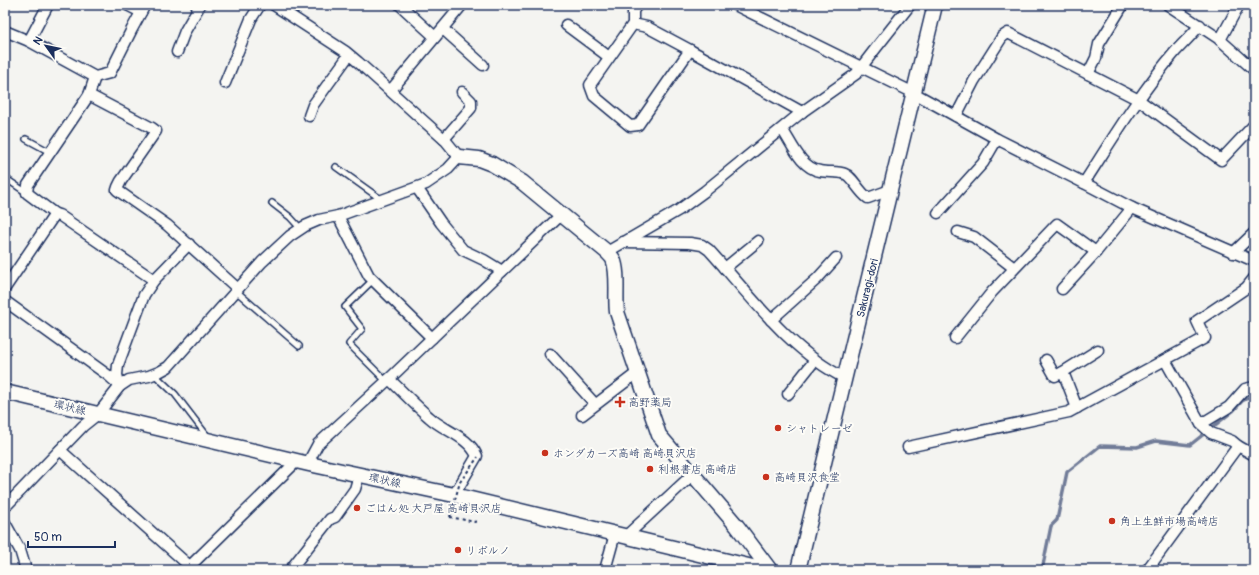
<svg xmlns="http://www.w3.org/2000/svg" width="1259" height="575" font-family="Pangolin,'Klee One',sans-serif">
	<style>
		.lines { fill: none; stroke-linecap: round; stroke-linejoin: round }
		.stream { stroke: #717c98; stroke-width: 3.5 }
		.lane-casing { stroke: #1b2f5e; stroke-width: 8 }
		.street-casing { stroke: #1b2f5e; stroke-width: 13 }
		.secondary-casing { stroke: #1b2f5e; stroke-width: 17 }
		.path { stroke: #1b2f5e; stroke-width: 2; stroke-dasharray: 3 3; stroke-linecap: butt }
		.lane { stroke: #fdfcf7; stroke-width: 5 }
		.street { stroke: #fdfcf7; stroke-width: 10 }
		.secondary { stroke: #fdfcf7; stroke-width: 14 }
		.path-bridge { stroke: #1b2f5e; stroke-width: 2; stroke-dasharray: 3 3; stroke-linecap: butt }
		.poi-dot { fill: #c8321e; stroke: #fdfcf7; stroke-width: 1.5 }
		.labels { text-anchor: middle; stroke-width: 4; stroke-linejoin: round; paint-order: stroke }
		.street-label { font-size: 11px; fill: #1b2f5e; stroke: #fdfcf7 }
		.poi-label { font-size: 11px; fill: #1b2f5e; stroke: #fdfcf7; text-anchor: start }
	</style>
	<rect width="100%" height="100%" fill="#f4f4f1"/>
	<filter id="ink" filterUnits="userSpaceOnUse"><feTurbulence type="fractalNoise" baseFrequency=".025" numOctaves="2"/><feDisplacementMap in="SourceGraphic" scale="8" xChannelSelector="R" yChannelSelector="G"/><feConvolveMatrix kernelMatrix="1 2 1 2 8 2 1 2 1" color-interpolation-filters="sRGB"/></filter>
	<g filter="url(#ink)">
		<g class="lines">
			<path class="stream" d="M1042,570L1051,526L1057,520L1067,472L1100,446L1137,447L1156,441L1190,445L1233,411L1242,401L1254,395"/>
			<g class="lane-casing">
				<g id="lane">
					<path d="M26,139L50,152"/>
					<path d="M336,167L382,200"/>
					<path d="M5,178L27,193"/>
					<path d="M272,203L290,217L301,229"/>
					<path d="M373,280L345,307L362,329L349,344L386,381"/>
					<path d="M236,291L299,346"/>
					<path d="M154,374L175,394L208,437"/>
				</g>
			</g>
			<g class="street-casing">
				<g id="street">
					<path d="M127,5L141,12"/>
					<path d="M400,5L435,37"/>
					<path d="M735,5L914,93L997,139L1084,183L1132,208L1254,261"/>
					<path d="M1168,5L1218,38L1254,70"/>
					<path d="M633,24L647,27L690,50L638,125L630,126L594,96L590,85L633,24V11L637,5"/>
					<path d="M566,25L609,57"/>
					<path d="M443,29L483,65"/>
					<path d="M5,31L29,41L95,77L110,73L132,29L145,5"/>
					<path d="M1220,40L1239,5"/>
					<path d="M29,41L48,5"/>
					<path d="M690,50L802,112"/>
					<path d="M177,52L185,31L200,5"/>
					<path d="M1088,74L1096,58L1099,44L1123,5"/>
					<path d="M225,83L251,19L260,5"/>
					<path d="M391,90L462,5"/>
					<path d="M89,95L152,128L156,131L121,181L118,187L117,190L167,225L238,289"/>
					<path d="M309,116L313,105L349,55"/>
					<path d="M956,116L974,81L1002,37L1008,33L1139,100L1221,160L1254,125"/>
					<path d="M782,129C792,144 801,168 820,171C828,173 838,171 845,174C852,176 859,192 868,198L890,190"/>
					<path d="M444,139L471,108V101L462,92"/>
					<path d="M1084,183C1113,138 1141,92 1175,52C1183,43 1192,35 1200,25"/>
					<path d="M417,188L441,223L463,250L484,260L502,271"/>
					<path d="M938,213L983,163L997,139"/>
					<path d="M55,214L59,215L154,280"/>
					<path d="M338,216L369,276L432,338"/>
					<path d="M958,232L974,237L1014,268"/>
					<path d="M623,242L690,243L702,245L709,250C749,294 791,352 845,378"/>
					<path d="M607,252L679,210L705,191L802,112L856,74L876,48L910,5"/>
					<path d="M1233,253L1254,233"/>
					<path d="M725,268L758,241"/>
					<path d="M5,288L55,214L27,193L28,185L89,95L95,77"/>
					<path d="M1062,289L1096,252"/>
					<path d="M5,301L109,376L119,385"/>
					<path d="M771,320L817,279L836,258"/>
					<path d="M955,338L992,292L1057,224L1096,252L1132,208"/>
					<path d="M550,354L595,404"/>
					<path d="M1046,360L1055,376L1063,372L1077,408"/>
					<path d="M1165,360L1201,424L1211,433L1232,441L1238,446L1254,455"/>
					<path d="M1063,372L1098,350"/>
					<path d="M389,379C402,391 415,405 429,417C444,431 468,436 477,456L454,495"/>
					<path d="M120,386L117,375L118,365L144,295L154,280L189,244"/>
					<path d="M788,394L815,360"/>
					<path d="M582,415L637,373"/>
					<path d="M1201,424L1229,407L1245,389L1254,387"/>
					<path d="M908,447L1069,412L1205,338L1197,321L1246,288L1254,278"/>
					<path d="M60,450L194,570"/>
					<path d="M309,464L311,457L318,444L389,379L562,214"/>
					<path d="M5,507L83,426L98,414L120,386L129,380L149,376L159,372L168,367L262,262L290,236L305,226L319,220L338,216L426,184L448,169L459,157L446,141L358,62L346,52L274,5"/>
					<path d="M5,523L20,550L26,570"/>
					<path d="M625,537L693,474"/>
					<path d="M186,570L297,461"/>
					<path d="M290,570L330,519L335,517L355,489L359,475"/>
					<path d="M605,570L615,534"/>
					<path d="M1147,570L1238,446"/>
				</g>
			</g>
			<g class="secondary-casing">
				<g id="secondary">
					<path d="M459,157L479,159L492,164L522,182L607,252C609,254 612,257 613,259C619,272 615,297 617,312L659,435L737,526L770,570"/>
					<path d="M5,392L309,464L454,495L765,570"/>
					<path d="M798,570L935,5"/>
				</g>
			</g>
			<path class="path" d="M450,517L475,522L477,519"/>
			<use href="#lane" class="lane"/>
			<use href="#street" class="street"/>
			<use href="#secondary" class="secondary"/>
			<path class="path-bridge" d="M450,517L460,482L478,457"/>
		</g>
	</g>
	<g class="poi-dot">
		<path d="M618 396h4v4h4v4h-4v4h-4v-4h-4v-4h4z"/>
		<circle cx="778" cy="428" r="4"/>
		<circle cx="545" cy="453" r="4"/>
		<circle cx="650" cy="469" r="4"/>
		<circle cx="766" cy="477" r="4"/>
		<circle cx="357" cy="508" r="4"/>
		<circle cx="1112" cy="521" r="4"/>
		<circle cx="458" cy="550" r="4"/>
	</g>
	<g class="labels">
		<g class="street-label">
			<text transform="translate(867 288) rotate(-76)" y="4">Sakuragi-dori</text>
			<text transform="translate(70 407) rotate(13)" y="4">環状線</text>
			<text transform="translate(385 480) rotate(12)" y="4">環状線</text>
		</g>
		<g class="poi-label">
			<text x="628" y="406">高野薬局</text>
			<text x="786" y="432">シャトレーゼ</text>
			<text x="553" y="457">ホンダカーズ高崎 高崎貝沢店</text>
			<text x="658" y="473">利根書店 高崎店</text>
			<text x="774" y="481">高崎貝沢食堂</text>
			<text x="365" y="512">ごはん処 大戸屋 高崎貝沢店</text>
			<text x="1120" y="525">角上生鮮市場高崎店</text>
			<text x="466" y="554">リボルノ</text>
		</g>
	</g>
	<rect width="1259" height="575" fill="none" stroke="#fdfcf7" stroke-width="20"/>
	<rect x="10" y="10" width="1239" height="555" fill="none" stroke="#1b2f5e" stroke-width="1.5" filter="url(#ink)"/>
	<g transform="translate(46 46) rotate(303)" stroke="#fdfcf7" stroke-width="3" paint-order="stroke">
	<path d="M0-3L7 15L0 10L-7 15Z" fill="#1b2f5e"/>
	<text y="-6" font-size="11" font-weight="bold" text-anchor="middle" fill="#1b2f5e">N</text>
	</g>
	<path d="M28 541v6h87v-6" fill="none" stroke="#1b2f5e" stroke-width="2"/>
	<text x="34" y="541" font-size="12" fill="#1b2f5e" stroke="#fdfcf7" stroke-width="3" paint-order="stroke">50 m</text>
</svg>
